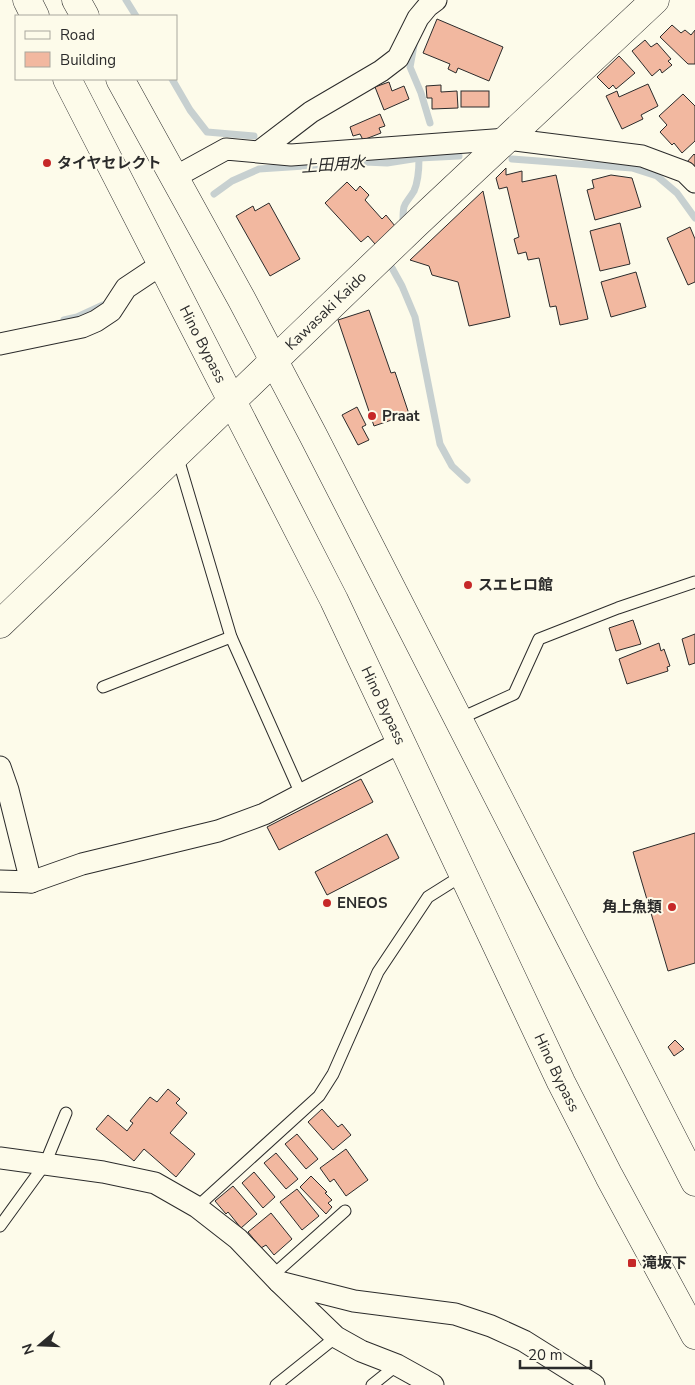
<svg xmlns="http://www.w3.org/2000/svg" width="695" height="1385" font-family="'Nunito Sans','Noto Sans JP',sans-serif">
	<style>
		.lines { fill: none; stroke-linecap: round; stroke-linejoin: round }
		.stream { stroke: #c7d0d0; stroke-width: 7 }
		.building { fill: #f2b8a0; stroke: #2b2b2b }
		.lane-casing { stroke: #2b2b2b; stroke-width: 13 }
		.street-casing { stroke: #2b2b2b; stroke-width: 23 }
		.primary-casing { stroke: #2b2b2b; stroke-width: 29 }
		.highway-casing { stroke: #2b2b2b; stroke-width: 29 }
		.lane { stroke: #fdfbea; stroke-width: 11 }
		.street { stroke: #fdfbea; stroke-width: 21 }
		.primary { stroke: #fdfbea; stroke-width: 28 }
		.highway { stroke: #fdfbea; stroke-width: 28 }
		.poi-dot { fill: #c62828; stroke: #fdfbea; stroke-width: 2 }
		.labels { text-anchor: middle; stroke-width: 4; stroke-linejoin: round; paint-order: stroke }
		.poi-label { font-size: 15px; font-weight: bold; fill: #2b2b2b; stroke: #fdfbea; text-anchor: start }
		.street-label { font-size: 15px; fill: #2b2b2b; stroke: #fdfbea }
		.water-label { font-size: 16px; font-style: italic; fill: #2b2b2b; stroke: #fdfbea }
	</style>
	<rect width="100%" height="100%" fill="#fdfbea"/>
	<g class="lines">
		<g class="stream">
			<path d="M126,0L136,16"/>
			<path d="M414,45L410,67L421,93L430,123"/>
			<path d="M172,79L190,110L207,132L254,136"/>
			<path d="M512,159L632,168L657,176L677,193L695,218"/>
			<path d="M214,194L232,181L259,169L365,162L387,163L419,158L459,156"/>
			<path d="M403,220C403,201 405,206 414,191C418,182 419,169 419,158"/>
			<path d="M392,268L402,286L415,317L440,444L452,466L467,480"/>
			<path d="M64,320L77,317L103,305"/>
		</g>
	</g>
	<g class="building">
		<path d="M437,19L503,47L489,81L458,68L456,73L448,69L450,64L423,53Z"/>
		<path d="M672,25L681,33L685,30L691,35L695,30V64H688L660,37Z"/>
		<path d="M645,40L651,47L657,43L671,59L668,61L672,65L662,73L660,69L652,76L632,51Z"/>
		<path d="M619,56L635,73L616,89L613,85L609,89L597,77Z"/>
		<path d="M389,82L392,91L404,86L409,99L384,110L375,87Z"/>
		<path d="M648,84L658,106L641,115L643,119L622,129L606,96L617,91L619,97Z"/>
		<path d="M441,85V92L457,91L458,108L432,109V98H427L426,86Z"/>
		<rect x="461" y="91" width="28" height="16"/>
		<path d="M683,94L695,106V141L682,153L674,143L672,145L660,132L667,125L659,116Z"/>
		<path d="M380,114L385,126L379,128L381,133L363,140L360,134L353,136L350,127Z"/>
		<path d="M694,154L695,155V170L687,162Z"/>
		<path d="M506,168V175L522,171V182L556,175L588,319L560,325L556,306L550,307L539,258L528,260L526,252L518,254L514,239L519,237L507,187L499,189L496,178Z"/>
		<path d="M611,175L632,178L641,207L595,220L587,190L594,188L592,180Z"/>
		<path d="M347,182L356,191L360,186L369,195L365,200L382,219L386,215L395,226L375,244L368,236L361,242L325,203Z"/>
		<path d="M483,191L510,317L469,326L458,282L432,275L429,266L410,260Z"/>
		<path d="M269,203L300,259L270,276L236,216L253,206L255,211Z"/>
		<path d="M620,223L630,264L600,271L590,231Z"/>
		<path d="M690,227L695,239V282L688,285L667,238Z"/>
		<path d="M636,272L646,307L611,317L601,282Z"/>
		<path d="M369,310L391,373L395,372L409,414L374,426L338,320Z"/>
		<path d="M357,407L366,425L362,427L369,440L358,445L342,415Z"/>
		<path d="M633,620L641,644L616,651L609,628Z"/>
		<path d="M695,634V663L689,665L682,639Z"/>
		<path d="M659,643L661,651L664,649L670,666L667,667L668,671L627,684L619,659Z"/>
		<path d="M361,779L373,802L279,850L267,827Z"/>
		<path d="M695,833V963L668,971L633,852Z"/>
		<path d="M387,834L399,858L327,895L315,872Z"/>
		<path d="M675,1040L684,1049L674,1056L668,1047Z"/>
		<path d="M168,1089L180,1099L176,1103L187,1113L170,1133L195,1154L176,1177L144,1149L134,1161L96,1129L108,1115L127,1131L133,1123L130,1121L150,1097L157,1102Z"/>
		<path d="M322,1109L338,1127L342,1124L351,1135L333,1150L308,1122Z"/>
		<path d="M297,1134L318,1159L306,1169L285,1144Z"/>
		<path d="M346,1149L368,1180L346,1196L334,1179L330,1182L320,1168Z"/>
		<path d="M276,1153L298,1179L286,1189L264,1163Z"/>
		<path d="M254,1172L275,1197L263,1208L242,1183Z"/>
		<path d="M311,1176L327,1192L325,1193L332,1200L328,1203L332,1207L326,1214L300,1187Z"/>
		<path d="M233,1186L257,1214L241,1228L228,1212L226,1214L215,1201Z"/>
		<path d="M297,1189L319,1216L302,1230L280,1202Z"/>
		<path d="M271,1213L292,1239L274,1255L266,1245L261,1248L248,1232Z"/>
	</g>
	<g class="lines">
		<g class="lane-casing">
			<g id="lane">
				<path d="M177,455L231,637L301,794"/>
				<path d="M103,687L231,637"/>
				<path d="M459,719L514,694L539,639L618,608L695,582"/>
				<path d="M197,1207L319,1096L333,1074L378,972L428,897L463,875"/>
				<path d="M0,1226L45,1164L66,1113"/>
				<path d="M273,1275L345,1211"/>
				<path d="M276,1385L336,1337"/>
				<path d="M372,1385L397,1365"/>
			</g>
		</g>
		<g class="street-casing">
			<g id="street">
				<path d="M260,151L311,112L381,71L398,58L418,18L428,6L436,0"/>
				<path d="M175,177L226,149L291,155L507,139L642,156L685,172L695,182"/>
				<path d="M0,344L82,327L96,321L111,311L126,288L162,264"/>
				<path d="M0,767L8,790L31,882"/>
				<path d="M0,881L31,882L82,864L218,831L264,814L401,742"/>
				<path d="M0,1158L103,1172L155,1183L197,1207L238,1239L279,1282L354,1301L455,1314L491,1326L524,1341L594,1385"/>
				<path d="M279,1282L336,1337L361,1351L397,1365L433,1385"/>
			</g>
		</g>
		<g class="primary-casing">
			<g id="primary">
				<path id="s1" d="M0,624L416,224L655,0"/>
			</g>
		</g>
		<g class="highway-casing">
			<g id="highway">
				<path d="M27,0L35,16"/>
				<path d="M76,0L85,16"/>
				<path id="s2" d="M67,79L334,600L561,1082L609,1176L695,1335"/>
				<path d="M120,79L242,300L313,435L695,1182"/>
			</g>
		</g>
		<use href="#lane" class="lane"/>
		<use href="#street" class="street"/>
		<use href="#primary" class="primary"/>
		<use href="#highway" class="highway"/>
	</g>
	<g class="poi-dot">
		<circle cx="47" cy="163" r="5"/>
		<circle cx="372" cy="416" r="5"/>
		<circle cx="468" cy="585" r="5"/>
		<circle cx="327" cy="903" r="5"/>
		<circle cx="672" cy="907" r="5"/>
		<rect x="627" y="1258" width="10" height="10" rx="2.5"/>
	</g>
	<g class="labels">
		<g class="poi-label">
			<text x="57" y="168">タイヤセレクト</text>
			<text x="382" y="421">Praat</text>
			<text x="478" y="590">スエヒロ館</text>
			<text x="337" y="908">ENEOS</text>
			<text x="662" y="912" text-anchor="end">角上魚類</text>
			<text x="642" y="1268">滝坂下</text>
		</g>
		<g class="street-label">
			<text dy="5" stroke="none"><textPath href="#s1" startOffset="452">Kawasaki Kaido</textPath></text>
			<text dy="5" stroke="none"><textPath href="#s2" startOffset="298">Hino Bypass</textPath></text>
			<text dy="5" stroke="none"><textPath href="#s2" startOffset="702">Hino Bypass</textPath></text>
			<text dy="5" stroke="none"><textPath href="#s2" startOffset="1108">Hino Bypass</textPath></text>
		</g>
		<g class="water-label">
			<text transform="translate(333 164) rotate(-4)" y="6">上田用水</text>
		</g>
	</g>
	<rect x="15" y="15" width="162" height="65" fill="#fdfbea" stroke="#a9a89e"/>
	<rect x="25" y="31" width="25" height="8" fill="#fdfbea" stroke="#a9a89e"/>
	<text x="60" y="40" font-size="15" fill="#2b2b2b">Road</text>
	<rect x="25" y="52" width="25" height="15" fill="#f2b8a0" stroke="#a9a89e"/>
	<text x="60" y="65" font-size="15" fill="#2b2b2b">Building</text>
	<g transform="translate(40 1345) rotate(251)" stroke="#fdfbea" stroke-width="4" paint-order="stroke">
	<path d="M0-4L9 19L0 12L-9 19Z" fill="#2b2b2b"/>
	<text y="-8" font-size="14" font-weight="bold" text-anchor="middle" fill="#2b2b2b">N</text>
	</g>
	<path d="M520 1360v8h71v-8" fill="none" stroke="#2b2b2b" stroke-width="2.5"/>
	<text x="528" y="1360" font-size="15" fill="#2b2b2b" stroke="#fdfbea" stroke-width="4" paint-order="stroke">20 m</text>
</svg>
